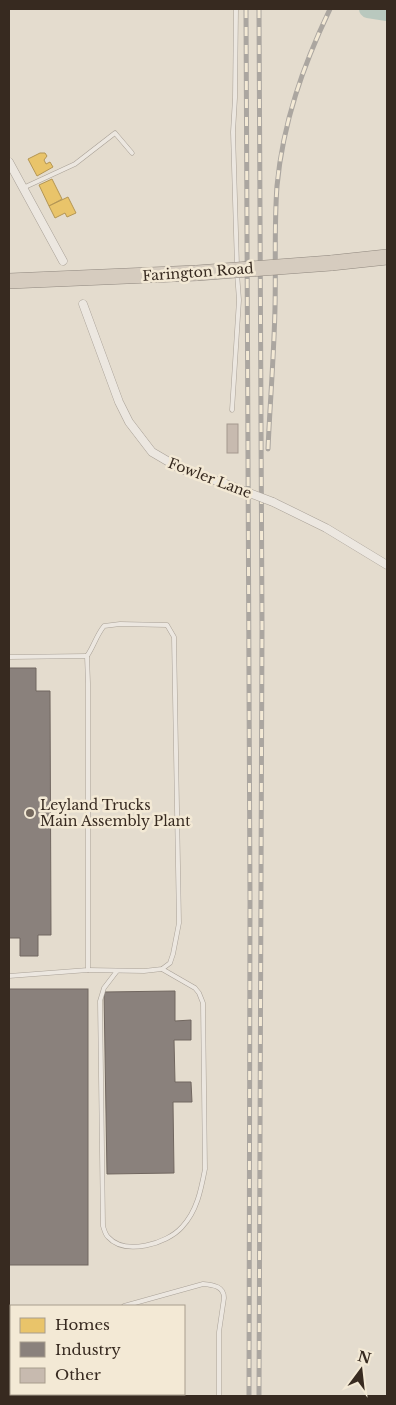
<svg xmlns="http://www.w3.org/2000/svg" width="396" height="1405" font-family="'Libre Baskerville',serif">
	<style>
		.homes { fill: #e9c46a; stroke: #b49654 }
		.industry { fill: #8a817c; stroke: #716760 }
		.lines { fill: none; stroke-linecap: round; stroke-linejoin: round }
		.river { stroke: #b9c8be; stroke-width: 18 }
		.building { fill: #c7baaf; stroke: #a4988e }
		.lane-casing { stroke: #a9a197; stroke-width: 5 }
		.street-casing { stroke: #a9a197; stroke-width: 9 }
		.highway-casing { stroke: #8f877e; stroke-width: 16 }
		.lane { stroke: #ece7e0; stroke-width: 4 }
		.street { stroke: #ece7e0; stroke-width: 8 }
		.highway { stroke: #d6ccbf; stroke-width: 15 }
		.rail-casing { stroke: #aba6a0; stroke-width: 5 }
		.rail { stroke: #f3e9d5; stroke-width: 3; stroke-dasharray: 9; stroke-linecap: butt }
		.street-bridge-casing { stroke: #a9a197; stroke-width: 9; stroke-linecap: butt }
		.highway-bridge-casing { stroke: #8f877e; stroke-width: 16; stroke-linecap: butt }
		.street-bridge { stroke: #ece7e0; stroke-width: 8 }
		.highway-bridge { stroke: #d6ccbf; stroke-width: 15 }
		.poi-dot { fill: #74685d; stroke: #f3e9d5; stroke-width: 2 }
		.labels { text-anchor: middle; stroke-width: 5; stroke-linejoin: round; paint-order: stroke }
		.street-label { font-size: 14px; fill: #372a20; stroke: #f3e9d5 }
		.poi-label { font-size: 14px; fill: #372a20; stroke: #f3e9d5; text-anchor: start }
	</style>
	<rect width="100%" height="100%" fill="#e4dcce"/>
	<g class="homes">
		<path d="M40,153H45L47,156L44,160L46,164L50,162L53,167L37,176L28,159Z"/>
		<path d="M52,179L62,199L49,206L39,185Z"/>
		<path d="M68,197L76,213L67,217L65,213L55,218L49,206Z"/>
	</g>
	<g class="industry">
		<path d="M9,668H36V691H50L51,935H38V956H20V938H9Z"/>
		<rect x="9" y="989" width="79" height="276"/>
		<path d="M175,991V1021L191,1020V1040H174L175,1082H191L192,1102H173L174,1173L107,1174L104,992Z"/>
		<path d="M9,1340H11V1394H182V1396H9Z"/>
		<path d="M9,1341L11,1342V1394H66V1396H9Z"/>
	</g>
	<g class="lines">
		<path class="river" d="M368,9L387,12"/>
	</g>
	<rect class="building" x="227" y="424" width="11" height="29"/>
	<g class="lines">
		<g class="lane-casing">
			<g id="lane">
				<path d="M236,9L235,98L233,132L237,266"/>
				<path d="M23,188L75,164L115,133L132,153"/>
				<path d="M232,410L239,300L237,273"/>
				<path d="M87,656C94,646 96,636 104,626L120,624L167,625L174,637L179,923L173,954L170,963L162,969L144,971L88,970"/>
				<path d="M9,657L87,656L88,683V970L9,976"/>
				<path d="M117,971L104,988L100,1001L103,1226C104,1229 105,1234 108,1237C125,1256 167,1244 182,1227C197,1211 201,1190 205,1169L203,1003L199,993L195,988L162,969"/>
				<path d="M124,1306L203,1284C213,1285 224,1286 224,1298L219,1332V1396"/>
				<path d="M9,1329H11"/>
				<path d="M120,1396V1394"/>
			</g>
		</g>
		<g class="street-casing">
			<g id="street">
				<path d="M9,162L63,261"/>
				<path d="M83,304L119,402L129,422L152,452L181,469L226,484"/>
				<path d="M273,502L326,528L387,565"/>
			</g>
		</g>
		<g class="highway-casing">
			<g id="highway">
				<path d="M331,263L387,257"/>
				<path d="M9,281L197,273"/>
			</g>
		</g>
		<use href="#lane" class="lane"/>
		<use href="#street" class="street"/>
		<use href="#highway" class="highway"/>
		<g class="rail-casing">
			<g id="rail">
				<path d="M246,9L250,902L249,1396"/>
				<path d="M259,9L262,626L259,1396"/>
				<path d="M268,449C270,402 274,355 275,308C276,268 274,227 277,186C283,122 303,66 330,9"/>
			</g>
		</g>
		<use href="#rail" class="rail"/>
		<g class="street-bridge-casing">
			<path id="street-bridge" d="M226,484L273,502"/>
		</g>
		<g class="highway-bridge-casing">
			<path id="highway-bridge" d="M197,273L331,263"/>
		</g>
		<use href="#street-bridge" class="street-bridge"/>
		<use href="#highway-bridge" class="highway-bridge"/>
	</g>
	<circle class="poi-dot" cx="30" cy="813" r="5"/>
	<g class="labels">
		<g class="street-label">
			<text transform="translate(198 272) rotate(-4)" y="5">Farington Road</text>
			<text transform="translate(210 478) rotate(21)" y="5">Fowler Lane</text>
		</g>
		<g class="poi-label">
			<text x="40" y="810">Leyland Trucks<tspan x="40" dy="16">Main Assembly Plant</tspan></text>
		</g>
	</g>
	<rect width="396" height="1405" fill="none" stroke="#372a20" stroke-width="20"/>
	<rect x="10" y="1305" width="175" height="90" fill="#f3e9d5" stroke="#a89d8d"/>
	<rect x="20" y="1318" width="25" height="15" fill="#e9c46a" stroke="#a89d8d"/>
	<text x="55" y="1330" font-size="15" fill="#372a20">Homes</text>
	<rect x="20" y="1342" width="25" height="15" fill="#8a817c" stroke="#a89d8d"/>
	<text x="55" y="1355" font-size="15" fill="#372a20">Industry</text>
	<rect x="20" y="1368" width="25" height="15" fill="#c7baaf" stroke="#a89d8d"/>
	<text x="55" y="1380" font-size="15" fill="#372a20">Other</text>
	<g transform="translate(361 1370) rotate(15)" stroke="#f3e9d5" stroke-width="4" paint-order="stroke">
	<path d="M0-4L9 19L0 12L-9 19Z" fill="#372a20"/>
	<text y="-8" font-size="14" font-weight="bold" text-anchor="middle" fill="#372a20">N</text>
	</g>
</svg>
